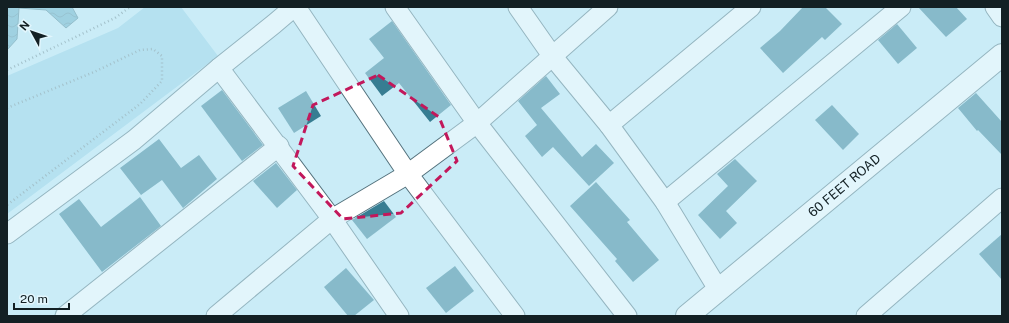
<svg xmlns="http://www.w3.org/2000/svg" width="1009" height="323" font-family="'Public Sans',sans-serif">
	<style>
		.park { fill: #9bd3e7 }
		.water { fill: url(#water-waves); stroke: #518595 }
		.building { fill: #377d92 }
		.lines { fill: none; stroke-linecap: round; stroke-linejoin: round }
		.minor-casing { stroke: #54727d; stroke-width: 21 }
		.tertiary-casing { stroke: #54727d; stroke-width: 24 }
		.path { stroke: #758d95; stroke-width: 2.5; stroke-dasharray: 1 3; stroke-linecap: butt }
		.minor { stroke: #fff; stroke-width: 19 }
		.tertiary { stroke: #fff; stroke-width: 22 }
		.marked { fill: none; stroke: #c2185b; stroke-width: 3; stroke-dasharray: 8 5; stroke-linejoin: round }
		.labels { text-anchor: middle; stroke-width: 4; stroke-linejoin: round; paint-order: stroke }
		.street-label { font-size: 13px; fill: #132024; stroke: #e2f6fd }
	</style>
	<defs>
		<pattern id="water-waves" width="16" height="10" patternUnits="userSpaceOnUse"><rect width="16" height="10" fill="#6cb0c6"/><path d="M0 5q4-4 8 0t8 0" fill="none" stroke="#588fa1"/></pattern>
	</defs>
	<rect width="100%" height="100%" fill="#caecf7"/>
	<path class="park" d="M145,7H181L218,56L7,214V76L118,28Z"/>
	<path class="water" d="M7,7H72L78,18L66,28L46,10L19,8L17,39L7,50Z"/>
	<g class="building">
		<path d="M803,7H825L842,24L825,40L822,37L783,73L760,48L780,31Z"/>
		<path d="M918,7H956L967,19L946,37Z"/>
		<path d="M392,21L451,105L430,122L399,83L382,96L365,73L384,58L369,39Z"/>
		<path d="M897,24L917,48L898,64L878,40Z"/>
		<path d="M546,76L560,94L541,108L582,157L596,144L614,163L589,186L553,147L542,157L525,136L537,125L518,101Z"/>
		<path d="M222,90L263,145L242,161L201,106Z"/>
		<path d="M306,91L321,116L294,133L278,108Z"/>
		<path d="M976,93L1002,122V155L978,130L977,131L958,108Z"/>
		<path d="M832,105L859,134L843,150L815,120Z"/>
		<path d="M159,139L181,168L199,155L217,179L183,208L162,180L141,195L120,168Z"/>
		<path d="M735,159L757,181L726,211L737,223L720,239L698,215L728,186L717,174Z"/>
		<path d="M276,163L297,190L277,208L253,181Z"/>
		<path d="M596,182L630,220L627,222L659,260L633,282L615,261L617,259L570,206Z"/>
		<path d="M140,197L161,226L102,272L59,214L79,199L101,227Z"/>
		<path d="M384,201L396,217L367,239L352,220Z"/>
		<path d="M1002,234V280L979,254Z"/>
		<path d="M455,266L474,291L446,313L426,288Z"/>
		<path d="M346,268L374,300L354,316H348L324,287Z"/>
	</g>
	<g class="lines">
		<g class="minor-casing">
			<g id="minor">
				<path d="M296,7L408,174L515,316"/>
				<path d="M395,7L477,123L627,316"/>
				<path d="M518,7L553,57L609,125L665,202L718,289"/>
				<path d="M995,7L1002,17"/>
				<path d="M219,68L332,219L399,316"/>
				<path d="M609,125L751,7"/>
				<path d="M665,202L901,7"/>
				<path d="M7,234L134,140L219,68L274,24L294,7"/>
				<path d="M65,316L279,146"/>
				<path d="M216,316L332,219L408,174L477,123L608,7"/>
				<path d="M866,316L1002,198"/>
			</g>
		</g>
		<g class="tertiary-casing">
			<path id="tertiary" d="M687,316L1002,55"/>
		</g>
		<g class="path">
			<path d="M7,70L115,18L130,7"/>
			<path d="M7,108L94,72L140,50L153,49L162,56V81L140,104L7,205"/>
		</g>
		<use href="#minor" class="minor"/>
		<use href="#tertiary" class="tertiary"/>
	</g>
	<path d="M0 0H1009V323H0ZM378,75L439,117L457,161L401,213L343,219L293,166L313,105Z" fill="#caecf7" fill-opacity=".55" fill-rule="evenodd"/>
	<path class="marked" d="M378,75L439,117L457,161L401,213L343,219L293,166L313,105Z"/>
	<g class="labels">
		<g class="street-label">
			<text transform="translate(844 185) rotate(-40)" y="5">60 FEET ROAD</text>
		</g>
	</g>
	<rect width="1009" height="323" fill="none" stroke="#132024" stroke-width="16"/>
	<g transform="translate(32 32) rotate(310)" stroke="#e2f6fd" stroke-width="3" paint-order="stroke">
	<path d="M0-3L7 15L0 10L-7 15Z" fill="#132024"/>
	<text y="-6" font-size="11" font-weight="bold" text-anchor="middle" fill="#132024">N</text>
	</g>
	<path d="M14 303v6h55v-6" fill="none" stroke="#132024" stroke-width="2"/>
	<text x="20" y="303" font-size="12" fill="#132024" stroke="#e2f6fd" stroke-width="3" paint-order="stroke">20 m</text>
</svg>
